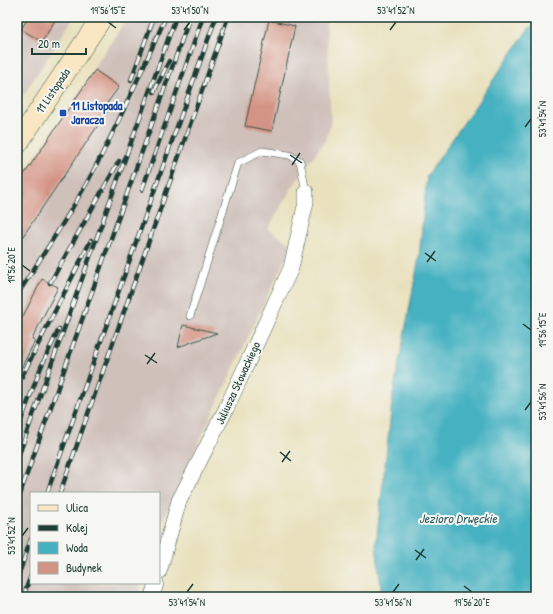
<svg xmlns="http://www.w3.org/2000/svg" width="553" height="614" font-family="'Patrick Hand',sans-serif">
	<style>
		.industrial { fill: #cfc0ba }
		.water { fill: #44b1c1; stroke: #32777a }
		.building { fill: #d49485 }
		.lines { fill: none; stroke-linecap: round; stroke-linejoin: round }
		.service-casing { stroke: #3d5649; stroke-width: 8 }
		.minor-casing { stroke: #3d5649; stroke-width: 16 }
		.secondary-casing { stroke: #3d5649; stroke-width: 22 }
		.service { stroke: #fff; stroke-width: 7 }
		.minor { stroke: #fff; stroke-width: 15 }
		.secondary { stroke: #f9e7c3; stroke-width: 21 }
		.rail-casing { stroke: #1f3d34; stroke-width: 4.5 }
		.rail { stroke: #f6f6f2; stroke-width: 3; stroke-dasharray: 9; stroke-linecap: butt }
		.ticks { fill: none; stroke: #1f3d34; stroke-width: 1.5 }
		.transit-dot { fill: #1a4fb4; stroke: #f6f6f2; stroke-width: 1.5 }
		.labels { text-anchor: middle; stroke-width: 4; stroke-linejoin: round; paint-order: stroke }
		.street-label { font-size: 12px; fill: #1f3d34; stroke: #f6f6f2 }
		.transit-label { font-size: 12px; font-weight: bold; fill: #164399; stroke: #f6f6f2; text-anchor: start }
		.water-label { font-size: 13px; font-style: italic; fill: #2a605e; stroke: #f6f6f2 }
		.neatline { fill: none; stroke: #1f3d34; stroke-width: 1.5 }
		.ticks-label { font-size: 10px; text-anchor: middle; fill: #1f3d34 }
	</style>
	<rect width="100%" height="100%" fill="#f6f6f2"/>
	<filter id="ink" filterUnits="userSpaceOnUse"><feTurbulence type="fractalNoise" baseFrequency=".025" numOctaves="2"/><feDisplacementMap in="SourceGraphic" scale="8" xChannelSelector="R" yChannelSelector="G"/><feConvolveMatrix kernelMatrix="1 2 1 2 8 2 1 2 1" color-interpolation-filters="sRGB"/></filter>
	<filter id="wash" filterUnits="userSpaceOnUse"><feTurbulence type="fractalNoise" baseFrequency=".012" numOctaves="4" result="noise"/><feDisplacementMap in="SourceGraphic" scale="16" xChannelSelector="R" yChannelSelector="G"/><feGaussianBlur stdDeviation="0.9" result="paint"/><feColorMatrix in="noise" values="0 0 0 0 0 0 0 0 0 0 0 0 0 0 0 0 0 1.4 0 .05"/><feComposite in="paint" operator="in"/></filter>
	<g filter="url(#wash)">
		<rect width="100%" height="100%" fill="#e9e1bd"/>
		<g class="industrial">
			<path d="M17,17H74L17,105Z"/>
			<path d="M128,17H326L331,122L326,139L291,189L268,229L295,247L284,261L159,527V493H31V583H141L138,597H17V185L95,70L93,69Z"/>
		</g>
		<path class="water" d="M536,23V597H382L376,544L393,394L419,257L427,176L529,28Z"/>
		<g id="blocks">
			<g class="building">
				<path d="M29,17H57L42,42L21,29Z"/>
				<path d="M269,20L295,26L272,131L245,126Z"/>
				<path d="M95,70L119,87L107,103L111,106L17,245V185Z"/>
				<path d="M42,279L58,287L32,339L35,341L17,376V328Z"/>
				<path d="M183,325L217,333L178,347Z"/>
			</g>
		</g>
	</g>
	<g filter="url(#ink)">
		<use href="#blocks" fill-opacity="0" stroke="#3d5649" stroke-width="1"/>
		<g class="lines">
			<g class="service-casing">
				<path id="service" d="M190,316L238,163L262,151L289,155L300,161L306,192"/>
			</g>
			<g class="minor-casing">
				<g id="minor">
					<path d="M159,572L179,501L226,409L291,268L306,202V192"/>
					<path d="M152,597L156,583"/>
				</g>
			</g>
			<g class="secondary-casing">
				<path id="secondary" d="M17,144L102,17"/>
			</g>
			<use href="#service" class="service"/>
			<use href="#minor" class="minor"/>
			<use href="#secondary" class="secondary"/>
			<g class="rail-casing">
				<g id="rail">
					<path d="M131,80L154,17"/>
					<path d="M154,92L169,61"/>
					<path d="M142,190L203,17"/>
					<path d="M50,283L119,161"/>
					<path d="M17,295C42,256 67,219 89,179C118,126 141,71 166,17"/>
					<path d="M17,386L91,240"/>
					<path d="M17,431L41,367L59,329"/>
					<path d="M17,460L176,17"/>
					<path d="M47,493L216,17"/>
					<path d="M60,493L228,17"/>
					<path d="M17,502L190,17"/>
					<path d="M17,579L31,539"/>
					<path d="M23,597L31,575"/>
				</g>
			</g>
			<use href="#rail" class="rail"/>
		</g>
	</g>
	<path class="ticks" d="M108,22L116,28M184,30L190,22M390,30L396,22M525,127L531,119M290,155L302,163M292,165L300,153M425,253L436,261M427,262L435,251M22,265L30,271M523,324L531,330M145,355L157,363M147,364L155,353M525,410L531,402M280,452L291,461M282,462L290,451M22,536L28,528M415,550L426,558M416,560L424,549M464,586L472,592M187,592L193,584M393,592L399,584"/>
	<rect class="transit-dot" x="59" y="109" width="8" height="8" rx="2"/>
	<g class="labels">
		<g class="street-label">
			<text transform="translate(53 91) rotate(-56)" y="4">11 Listopada</text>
			<text transform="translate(238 383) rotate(-65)" y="4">Juliusza Słowackiego</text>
		</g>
		<g class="transit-label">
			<text x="71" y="110">11 Listopada<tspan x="71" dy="14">Jaracza</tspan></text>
		</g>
		<g class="water-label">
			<text x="458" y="523">Jezioro Drwęckie</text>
		</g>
	</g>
	<rect width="553" height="614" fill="none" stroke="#f6f6f2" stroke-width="44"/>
	<rect x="30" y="492" width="130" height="92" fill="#f6f6f2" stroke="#a0aca6"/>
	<rect x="38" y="505" width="20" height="6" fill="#f9e7c3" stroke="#a0aca6"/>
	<text x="66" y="512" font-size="12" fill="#1f3d34">Ulica</text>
	<rect x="38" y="525" width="20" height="6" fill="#1f3d34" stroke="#a0aca6"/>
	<text x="66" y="532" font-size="12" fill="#1f3d34">Kolej</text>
	<rect x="38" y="542" width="20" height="12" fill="#44b1c1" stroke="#a0aca6"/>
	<text x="66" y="552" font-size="12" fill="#1f3d34">Woda</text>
	<rect x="38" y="562" width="20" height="12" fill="#d49485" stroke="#a0aca6"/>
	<text x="66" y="572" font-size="12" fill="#1f3d34">Budynek</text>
	<path d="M32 48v6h54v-6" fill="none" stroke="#1f3d34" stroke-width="2"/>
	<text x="38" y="48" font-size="12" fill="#1f3d34" stroke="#f6f6f2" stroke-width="3" paint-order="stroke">20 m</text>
	<rect x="22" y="22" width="509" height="570" class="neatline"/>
	<g class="ticks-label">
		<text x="108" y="14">19°56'15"E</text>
		<text x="190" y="14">53°41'50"N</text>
		<text x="396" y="14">53°41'52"N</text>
		<text transform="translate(542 119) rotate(-90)" y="4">53°41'54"N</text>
		<text transform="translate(11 265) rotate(-90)" y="4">19°56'20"E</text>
		<text transform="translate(542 330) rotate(-90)" y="4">19°56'15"E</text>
		<text transform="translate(542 402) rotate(-90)" y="4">53°41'56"N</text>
		<text transform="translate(11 536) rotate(-90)" y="4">53°41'52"N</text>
		<text x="187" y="606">53°41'54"N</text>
		<text x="393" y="606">53°41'56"N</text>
		<text x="472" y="606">19°56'20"E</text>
	</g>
</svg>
